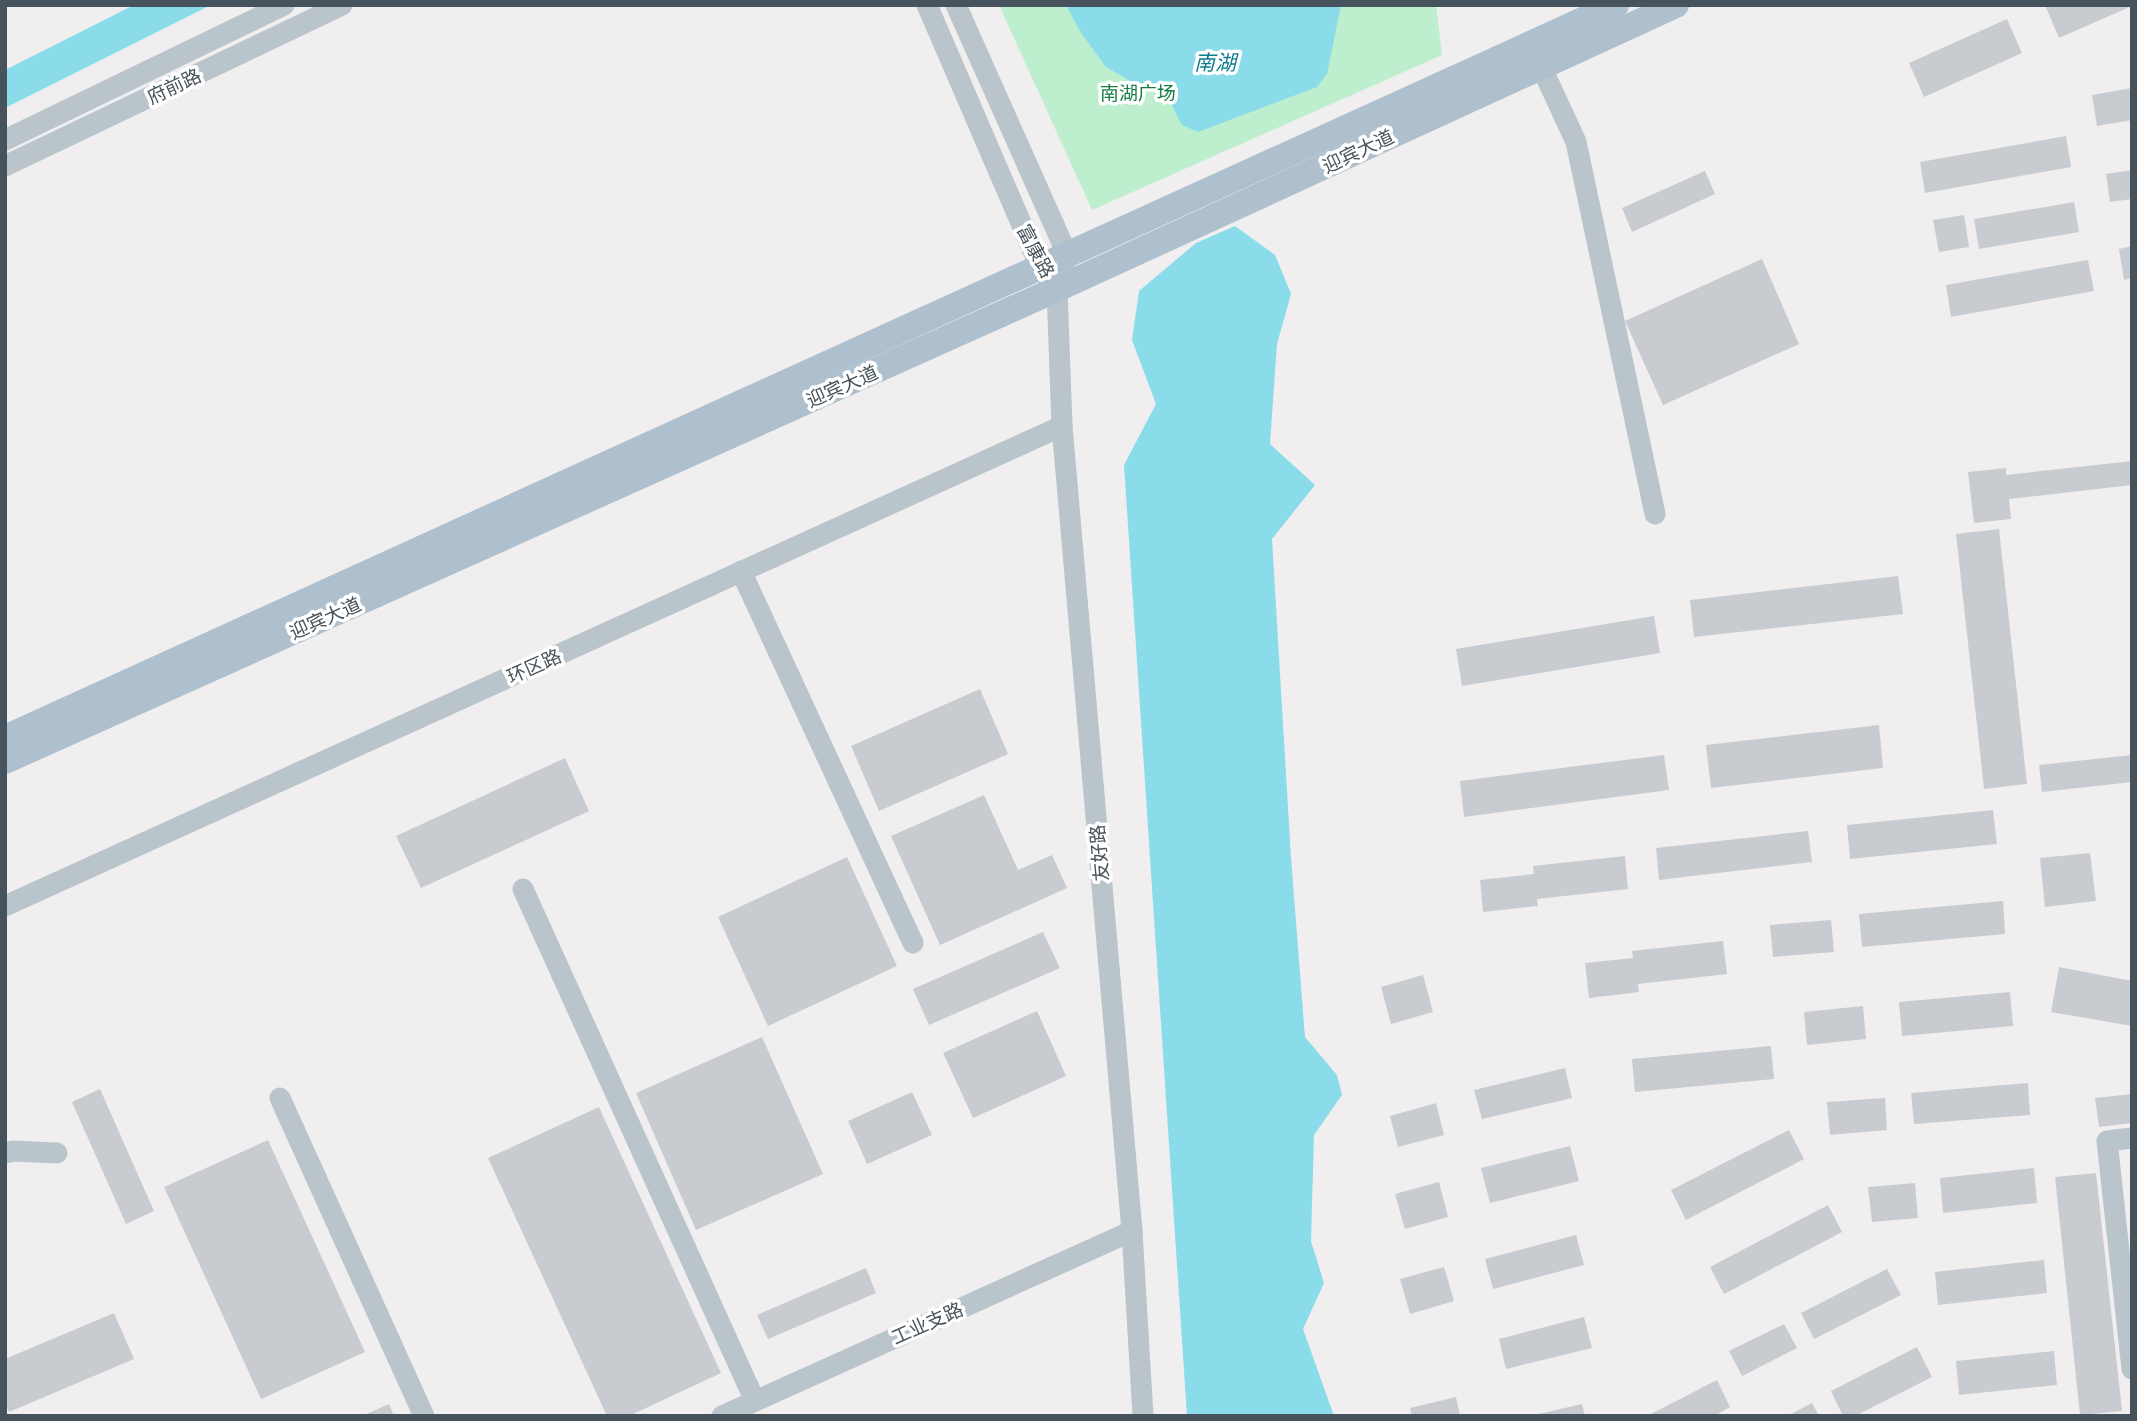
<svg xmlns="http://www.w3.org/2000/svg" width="2137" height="1421" font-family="Overpass,'Noto Sans SC',sans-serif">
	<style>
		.green { fill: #bdefce }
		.water { fill: #8adceb }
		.building { fill: #c8ccd1 }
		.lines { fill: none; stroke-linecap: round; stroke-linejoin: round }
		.minor { stroke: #bac4cb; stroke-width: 21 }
		.major { stroke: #aec0cd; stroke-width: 26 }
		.labels { text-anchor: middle; stroke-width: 7; stroke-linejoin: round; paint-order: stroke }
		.street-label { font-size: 19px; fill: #47535c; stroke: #fff }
		.park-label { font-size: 19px; fill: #187d45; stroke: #fff }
		.water-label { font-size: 21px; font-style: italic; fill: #0e7d91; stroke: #fff }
	</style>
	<rect width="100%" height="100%" fill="#f1eeef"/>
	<path class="green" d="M999,5H1436L1442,55L1092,210Z"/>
	<g class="water">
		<path d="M134,5H211L5,108V70Z"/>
		<path d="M1066,5H1341L1327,74L1317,87L1198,132L1182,125L1169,100L1162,91L1144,89L1106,67L1081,33Z"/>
		<path d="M1235,226L1275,255L1291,294L1277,344L1270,444L1315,485L1272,539L1291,858L1305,1037L1337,1075L1342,1095L1314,1135L1311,1241L1324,1283L1303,1329L1334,1416H1187L1124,465L1156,404L1132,340L1139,291L1196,243Z"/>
	</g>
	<g class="building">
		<path d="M2045,5H2132V6L2059,38Z"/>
		<path d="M2007,19L2022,53L1924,97L1909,63Z"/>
		<path d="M2132,88V120L2097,126L2092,95Z"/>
		<path d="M2066,136L2071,167L1925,193L1920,162Z"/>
		<path d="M2132,170V199L2110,202L2106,174Z"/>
		<path d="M1705,171L1715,194L1632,232L1622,208Z"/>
		<path d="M2074,202L2079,232L1979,249L1974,219Z"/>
		<path d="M1964,215L1969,247L1939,252L1933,220Z"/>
		<path d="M2132,246V278L2124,280L2119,249Z"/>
		<path d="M1762,259L1799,344L1663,405L1625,321Z"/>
		<path d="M2088,260L2094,291L1951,317L1946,285Z"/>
		<path d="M2132,461V485L2009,499L2011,519L1974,523L1968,472L2006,468V475Z"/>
		<path d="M1999,529L2027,784L1984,789L1956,534Z"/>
		<path d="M1898,576L1903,614L1694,637L1690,600Z"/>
		<path d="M1654,616L1660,653L1462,686L1456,649Z"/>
		<path d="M980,689L1008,754L879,811L851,746Z"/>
		<path d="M1879,725L1883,768L1711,788L1706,745Z"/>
		<path d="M1664,755L1669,790L1464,817L1460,781Z"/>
		<path d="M2132,755V782L2042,792L2039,765Z"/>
		<path d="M565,758L589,811L421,888L396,836Z"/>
		<path d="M984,795L1018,870L1052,855L1067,888L940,945L891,836Z"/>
		<path d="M1993,810L1997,844L1850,859L1847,825Z"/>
		<path d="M1808,831L1812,862L1659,880L1656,848Z"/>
		<path d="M2090,853L2096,901L2045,907L2040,858Z"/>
		<path d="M1625,856L1628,889L1537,899L1538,906L1483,912L1480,880L1534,874L1533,866Z"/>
		<path d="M847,857L897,966L768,1026L718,917Z"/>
		<path d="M2003,901L2005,934L1862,947L1859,914Z"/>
		<path d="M1831,920L1834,952L1773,957L1770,925Z"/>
		<path d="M1043,932L1060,968L929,1025L913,989Z"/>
		<path d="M1723,941L1727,974L1638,984L1639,992L1589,998L1585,963L1633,958L1632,951Z"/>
		<path d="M2059,967L2132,981V1026L2051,1012Z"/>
		<path d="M1423,975L1433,1012L1391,1024L1381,987Z"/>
		<path d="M2010,992L2013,1026L1902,1036L1899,1002Z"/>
		<path d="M1863,1006L1866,1039L1807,1045L1804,1012Z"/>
		<path d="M1037,1011L1066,1076L973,1118L943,1053Z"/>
		<path d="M762,1037L823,1174L696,1230L636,1093Z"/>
		<path d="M1771,1046L1774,1079L1635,1092L1632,1059Z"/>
		<path d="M1565,1068L1572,1098L1482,1119L1474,1090Z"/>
		<path d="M2028,1083L2030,1115L1914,1124L1911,1093Z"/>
		<path d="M100,1089L154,1211L126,1224L72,1102Z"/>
		<path d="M912,1092L932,1135L867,1164L848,1121Z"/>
		<path d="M2132,1094V1123L2099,1127L2095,1098Z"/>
		<path d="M1885,1098L1887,1130L1830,1135L1827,1102Z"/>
		<path d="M1436,1103L1444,1135L1398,1147L1390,1116Z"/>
		<path d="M599,1107L721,1373L629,1416H607L488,1158Z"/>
		<path d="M1789,1130L1804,1159L1686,1220L1671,1190Z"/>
		<path d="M268,1140L365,1352L261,1399L164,1187Z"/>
		<path d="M1570,1146L1579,1181L1490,1203L1481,1168Z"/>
		<path d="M2034,1168L2037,1203L1943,1213L1940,1178Z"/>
		<path d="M2096,1173L2122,1411L2080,1415L2055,1177Z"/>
		<path d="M1439,1182L1448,1217L1405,1229L1395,1194Z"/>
		<path d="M1915,1183L1918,1218L1872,1222L1868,1187Z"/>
		<path d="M1828,1205L1842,1232L1724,1294L1710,1267Z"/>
		<path d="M1576,1235L1584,1265L1493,1289L1485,1259Z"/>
		<path d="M2044,1260L2047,1293L1938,1305L1935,1272Z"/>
		<path d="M1444,1267L1454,1301L1410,1314L1400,1279Z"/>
		<path d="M866,1268L876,1293L768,1339L757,1315Z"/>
		<path d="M1887,1269L1901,1295L1814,1339L1801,1313Z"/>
		<path d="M114,1313L134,1359L9,1412L5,1403V1359Z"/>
		<path d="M1584,1317L1592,1348L1506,1369L1499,1339Z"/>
		<path d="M1784,1324L1797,1348L1742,1376L1729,1351Z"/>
		<path d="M1917,1347L1932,1377L1855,1416H1843L1831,1391Z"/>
		<path d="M2054,1351L2057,1385L1959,1395L1956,1361Z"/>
		<path d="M1717,1380L1730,1407L1714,1416H1647Z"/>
		<path d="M1456,1397L1460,1416H1412L1410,1408Z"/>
		<path d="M1812,1403L1819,1416H1787Z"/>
		<path d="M389,1404L394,1416H362Z"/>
		<path d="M1582,1404L1585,1416H1535L1534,1415Z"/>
	</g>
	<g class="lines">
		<g class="minor">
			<path d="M927,5L1040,267L1048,278"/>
			<path d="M956,5L1067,254L1057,289L1062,426L1132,1231L1143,1416"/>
			<path d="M1541,66L1576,142L1655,514"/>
			<path d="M5,140L284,5"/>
			<path d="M5,166L342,5"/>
			<path d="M741,571L913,943"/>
			<path d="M523,889L755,1401"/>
			<path d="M5,906L1062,426"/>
			<path d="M280,1098L424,1416"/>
			<path d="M2132,1138L2107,1141L2132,1369"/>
			<path d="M5,1153L13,1151L57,1153"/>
			<path d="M722,1416L1132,1231"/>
		</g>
		<g class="major">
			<path d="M5,738L1616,5"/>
			<path d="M5,761L1057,289L1676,5"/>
		</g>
	</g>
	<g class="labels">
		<g class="street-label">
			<text transform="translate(174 86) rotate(-25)" y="7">府前路</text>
			<text transform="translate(1358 151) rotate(-25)" y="7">迎宾大道</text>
			<text transform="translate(1036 251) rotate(62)" y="7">富康路</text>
			<text transform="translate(842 386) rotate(-24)" y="7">迎宾大道</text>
			<text transform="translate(325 618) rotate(-24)" y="7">迎宾大道</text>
			<text transform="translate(534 666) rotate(-24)" y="7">环区路</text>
			<text transform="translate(1099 853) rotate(-95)" y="7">友好路</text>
			<text transform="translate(927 1323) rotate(-24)" y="7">工业支路</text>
		</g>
		<g class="park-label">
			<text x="1138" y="100">南湖广场</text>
		</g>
		<g class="water-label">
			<text x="1215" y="70">南湖</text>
		</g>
	</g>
	<rect width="2137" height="1421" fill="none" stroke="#47535c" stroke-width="14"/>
</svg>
